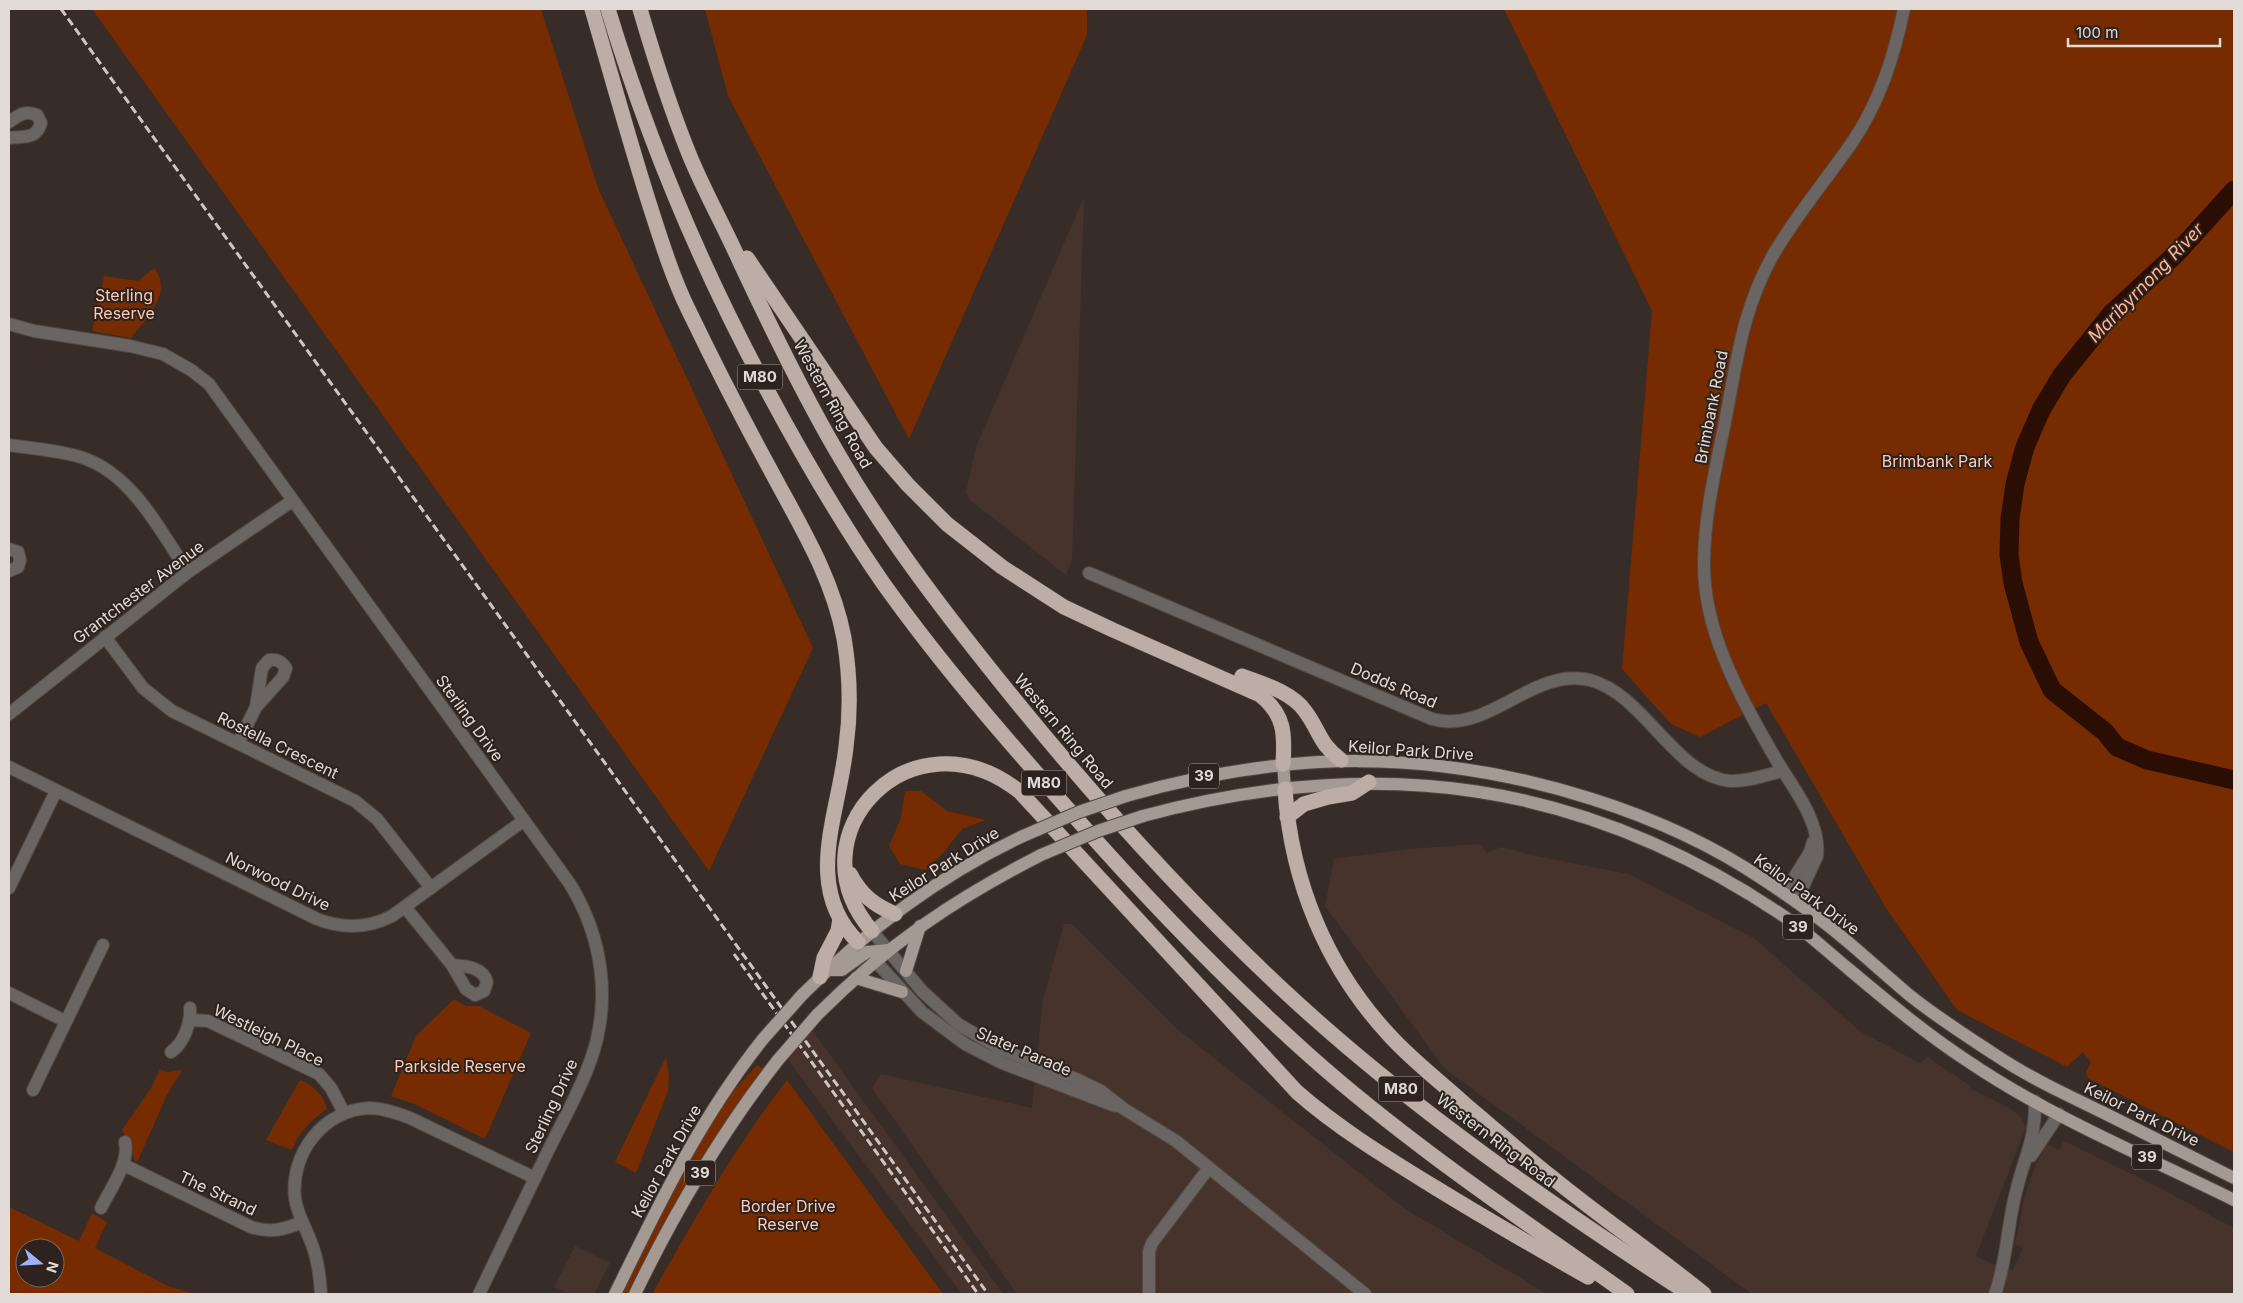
<svg xmlns="http://www.w3.org/2000/svg" width="2243" height="1303" font-family="Inter,sans-serif">
	<style>
		.built { fill: #46342c }
		.green { fill: #762c00; fill-rule: evenodd }
		.lines { fill: none; stroke-linecap: round; stroke-linejoin: round }
		.river { stroke: #2a0e03; stroke-width: 19 }
		.street-casing { stroke: #524843; stroke-width: 14 }
		.primary-casing { stroke: #524843; stroke-width: 14 }
		.highway-casing { stroke: #524843; stroke-width: 16 }
		.street { stroke: #6a6462; stroke-width: 12 }
		.primary { stroke: #a59994; stroke-width: 12 }
		.highway { stroke: #bcaea7; stroke-width: 15 }
		.rail { stroke: #cec6c2; stroke-width: 3; stroke-dasharray: 8 4; stroke-linecap: butt }
		.primary-bridge-casing { stroke: #524843; stroke-width: 14; stroke-linecap: butt }
		.primary-bridge { stroke: #a59994; stroke-width: 12 }
		.labels { text-anchor: middle; stroke-width: 4; stroke-linejoin: round; paint-order: stroke }
		.shield { fill: #2d221d; stroke: #aba39e; stroke-width: 1 }
		.shield-label { font-size: 15px; font-weight: bold; fill: #e1dad6 }
		.park-label { font-size: 16px; fill: #fdcbb6; stroke: #2d221d }
		.street-label { font-size: 16px; fill: #e1dad6; stroke: #2d221d }
		.water-label { font-size: 18px; font-style: italic; fill: #ffb696; stroke: #2d221d }
	</style>
	<rect width="100%" height="100%" fill="#372c27"/>
	<g class="built">
		<path d="M1084,197L1072,560L1066,575L970,500L966,492L976,447Z"/>
		<path d="M1480,844L1487,853L1501,847L1535,856L1629,874L1755,939L1861,1032L1920,1063L1927,1057L1968,1084L1971,1089L2009,1108L2020,1116L2026,1127L1976,1256L1995,1265L2013,1270L2023,1248L2015,1244L2024,1200L2032,1174L2046,1144L2059,1150L2064,1141L2158,1187L2234,1228V1294H1752L1445,1069L1325,906L1334,859L1409,849Z"/>
		<path d="M1064,924H1072L1176,1028L1404,1208L1547,1294H1017L872,1088L881,1074L1032,1108L1043,999Z"/>
		<path d="M812,1030L1003,1294H962L824,1109L787,1058Z"/>
		<path d="M575,1246L610,1263L594,1294H570L554,1287Z"/>
	</g>
	<g class="green">
		<path d="M92,9H541L598,188L813,648L709,871Z"/>
		<path d="M705,9H1087V35L909,439L728,96Z"/>
		<path d="M1504,9H2234V1152L2088,1078L2086,1073L2091,1062L2083,1052L2067,1067L1957,1010L1886,908L1766,703L1700,737L1671,724L1622,669L1652,311Z"/>
		<path d="M154,268C174,293 146,318 131,338L92,331L104,276L138,281Z"/>
		<path d="M905,791H921L947,811L986,820L962,829L942,854L925,870L900,864L889,846L901,818Z"/>
		<path d="M454,999L466,1006H479L531,1033L485,1139L417,1105L391,1096L416,1036Z"/>
		<path d="M666,1057L669,1076L668,1091L636,1173L615,1162Z"/>
		<path d="M757,1065L763,1069C711,1141 668,1215 629,1294H622L681,1173L727,1098Z"/>
		<path d="M160,1069L168,1072L182,1070L167,1095L138,1160L135,1162L129,1142L122,1130L151,1088Z"/>
		<path d="M300,1080C314,1086 323,1094 327,1109C311,1120 299,1132 292,1150L266,1140Z"/>
		<path d="M787,1080L943,1294H652C694,1220 735,1147 787,1080Z"/>
		<path d="M9,1207L79,1241L92,1213L107,1222L95,1248L170,1287L196,1294H9ZM25,1248H55V1278H25Z"/>
	</g>
	<g class="lines">
		<path class="river" d="M2234,190L2177,253L2112,313L2062,375L2041,410L2025,447L2015,484L2010,519L2009,555L2013,583L2029,642L2052,690L2105,732L2117,747L2147,760L2234,780"/>
		<g class="street-casing">
			<g id="street">
				<path d="M9,122C19,115 25,110 37,115L41,123C36,140 24,136 9,138"/>
				<path d="M9,324L34,331L130,346L163,354L191,370L209,384L570,884C603,938 612,1002 590,1062C579,1093 562,1122 548,1151C525,1199 502,1247 479,1294"/>
				<path d="M9,445C30,448 52,450 73,455C130,468 158,528 188,572"/>
				<path d="M9,549L18,552L20,560L18,567L9,571"/>
				<path d="M1089,573L1432,719C1489,735 1533,666 1590,680C1644,694 1675,776 1730,781C1747,782 1766,775 1782,771"/>
				<path d="M105,637L143,688L172,711L355,801L377,819L431,888"/>
				<path d="M9,714L188,572L292,501"/>
				<path d="M238,743L256,707L283,677L286,668C281,661 277,659 269,660L262,668L256,707"/>
				<path d="M9,767L317,919C343,929 367,929 392,916L523,821"/>
				<path d="M9,888L56,791"/>
				<path d="M1784,894L1810,852L1813,842"/>
				<path d="M1796,902L1817,856C1821,820 1791,786 1774,756C1740,696 1702,630 1704,559C1705,512 1716,467 1725,422C1737,361 1742,310 1773,255C1796,215 1827,179 1853,141C1880,101 1894,56 1904,9"/>
				<path d="M405,907L452,965L466,989L475,995L484,991L487,982C483,967 465,966 452,965"/>
				<path d="M872,931L922,991L958,1024L1004,1051L1074,1078L1101,1091L1124,1109L1176,1141L1365,1294"/>
				<path d="M869,954L922,1012L965,1044L1002,1063L1115,1106"/>
				<path d="M9,993L65,1021"/>
				<path d="M191,1020L208,1021L319,1074L331,1088L344,1113"/>
				<path d="M171,1052C184,1043 191,1023 190,1008"/>
				<path d="M33,1090L103,945"/>
				<path d="M2031,1156L2059,1114"/>
				<path d="M124,1165L251,1227C270,1233 284,1230 302,1222"/>
				<path d="M101,1208C110,1189 130,1163 125,1142"/>
				<path d="M321,1294C320,1276 318,1259 311,1242C306,1228 297,1214 295,1198C290,1154 323,1110 369,1108C383,1108 397,1113 410,1118L535,1178"/>
				<path d="M1149,1294V1252L1152,1243L1208,1169"/>
				<path d="M1995,1294C2007,1261 2007,1226 2016,1192C2024,1157 2036,1140 2035,1101"/>
			</g>
		</g>
		<g class="primary-casing">
			<g id="primary">
				<path d="M1283,764L1285,789"/>
				<path d="M1126,796C1287,750 1431,748 1592,799C1652,818 1711,844 1764,880C1793,899 1821,919 1848,942C1868,959 1888,977 1908,994C1935,1016 1965,1035 1994,1054C2028,1077 2065,1094 2102,1112C2146,1134 2190,1156 2234,1178"/>
				<path d="M1143,816C1378,753 1583,780 1785,917C1808,933 1829,953 1851,971C1888,1002 1925,1033 1966,1060C2048,1116 2145,1156 2234,1200"/>
				<path d="M828,970H842L867,952L889,950"/>
				<path d="M906,971L920,926"/>
				<path d="M856,978L902,992"/>
				<path d="M802,995C867,930 940,875 1023,836"/>
				<path d="M817,1015C887,945 953,900 1041,855"/>
				<path d="M615,1294C659,1204 700,1118 763,1039"/>
				<path d="M635,1294C675,1211 721,1133 778,1060"/>
			</g>
		</g>
		<g class="highway-casing">
			<g id="highway">
				<path d="M592,9C611,74 629,140 650,206C661,240 672,276 688,309C714,363 741,416 770,469C799,524 832,575 844,638C850,674 851,711 846,747C839,814 802,887 858,942"/>
				<path d="M608,9C648,141 701,267 766,388C802,455 840,521 883,583C942,666 1008,741 1075,817C1149,901 1227,982 1311,1057C1409,1144 1520,1218 1627,1294"/>
				<path d="M640,9C654,57 670,107 689,154C704,191 724,226 740,262C770,326 801,390 837,452C888,540 951,621 1015,700C1098,802 1185,898 1281,988C1405,1104 1547,1202 1689,1294"/>
				<path d="M747,258L876,448L908,485L947,524L1002,567L1064,607L1113,630L1260,695C1285,715 1285,734 1283,764"/>
				<path d="M1242,676C1263,684 1292,692 1305,711C1320,731 1319,744 1341,760"/>
				<path d="M1285,789C1291,882 1327,969 1391,1037C1414,1062 1442,1083 1467,1106C1496,1130 1524,1156 1554,1179C1603,1219 1655,1254 1704,1294"/>
				<path d="M1287,817L1304,804L1328,797L1352,793L1369,782"/>
				<path d="M850,874C861,895 874,905 895,914"/>
				<path d="M872,931C789,835 912,706 1020,792L1297,1092C1338,1128 1384,1156 1431,1185C1483,1217 1535,1247 1588,1277"/>
				<path d="M820,977L824,958L838,931L840,919"/>
			</g>
		</g>
		<use href="#street" class="street"/>
		<use href="#primary" class="primary"/>
		<use href="#highway" class="highway"/>
		<g class="rail">
			<path d="M61,9L988,1294"/>
			<path d="M734,954L978,1294"/>
		</g>
		<g class="primary-bridge-casing">
			<g id="primary-bridge">
				<path d="M1023,836L1079,812L1126,796"/>
				<path d="M1041,855L1098,831L1143,816"/>
				<path d="M763,1039L802,995"/>
				<path d="M778,1060L817,1015"/>
			</g>
		</g>
		<use href="#primary-bridge" class="primary-bridge"/>
	</g>
	<g class="labels">
		<g class="shield">
			<rect x="737.5" y="364.5" width="45" height="25" rx="4"/>
			<rect x="1189" y="763.5" width="30" height="25" rx="4"/>
			<rect x="1021.5" y="770.5" width="45" height="25" rx="4"/>
			<rect x="1783" y="914.5" width="30" height="25" rx="4"/>
			<rect x="1378.5" y="1076.5" width="45" height="25" rx="4"/>
			<rect x="2132" y="1144.5" width="30" height="25" rx="4"/>
			<rect x="685" y="1160.5" width="30" height="25" rx="4"/>
		</g>
		<g class="shield-label">
			<text x="760" y="382">M80</text>
			<text x="1204" y="781">39</text>
			<text x="1044" y="788">M80</text>
			<text x="1798" y="932">39</text>
			<text x="1401" y="1094">M80</text>
			<text x="2147" y="1162">39</text>
			<text x="700" y="1178">39</text>
		</g>
		<g class="park-label">
			<text x="124" y="301">Sterling<tspan x="124" dy="18">Reserve</tspan></text>
			<text x="1937" y="467">Brimbank Park</text>
			<text x="460" y="1072">Parkside Reserve</text>
			<text x="788" y="1212">Border Drive<tspan x="788" dy="18">Reserve</tspan></text>
		</g>
		<g class="street-label">
			<text transform="translate(833 404) rotate(61)" y="6">Western Ring Road</text>
			<text transform="translate(1711 407) rotate(-79)" y="6">Brimbank Road</text>
			<text transform="translate(138 592) rotate(-37)" y="6">Grantchester Avenue</text>
			<text transform="translate(1394 685) rotate(23)" y="6">Dodds Road</text>
			<text transform="translate(470 718) rotate(54)" y="6">Sterling Drive</text>
			<text transform="translate(1064 731) rotate(50)" y="6">Western Ring Road</text>
			<text transform="translate(278 745) rotate(26)" y="6">Rostella Crescent</text>
			<text transform="translate(1411 750) rotate(4)" y="6">Keilor Park Drive</text>
			<text transform="translate(944 864) rotate(-32)" y="6">Keilor Park Drive</text>
			<text transform="translate(278 881) rotate(26)" y="6">Norwood Drive</text>
			<text transform="translate(1807 894) rotate(36)" y="6">Keilor Park Drive</text>
			<text transform="translate(269 1035) rotate(26)" y="6">Westleigh Place</text>
			<text transform="translate(1024 1051) rotate(23)" y="6">Slater Parade</text>
			<text transform="translate(551 1106) rotate(-65)" y="6">Sterling Drive</text>
			<text transform="translate(2142 1114) rotate(26)" y="6">Keilor Park Drive</text>
			<text transform="translate(1496 1140) rotate(37)" y="6">Western Ring Road</text>
			<text transform="translate(666 1161) rotate(-61)" y="6">Keilor Park Drive</text>
			<text transform="translate(218 1193) rotate(25)" y="6">The Strand</text>
		</g>
		<g class="water-label">
			<text transform="translate(2146 283) rotate(-46)" y="6">Maribyrnong River</text>
		</g>
	</g>
	<rect width="2243" height="1303" fill="none" stroke="#e1dad6" stroke-width="20"/>
	<g transform="translate(40 1263) rotate(108)"><circle r="24" fill="#2d221d" stroke="#756c67"/>
	<path d="M0-4L9 19L0 12L-9 19Z" fill="#9fb3fd"/>
	<text y="-8" font-size="14" font-weight="bold" text-anchor="middle" fill="#e1dad6">N</text>
	</g>
	<path d="M2068 38v8h152v-8" fill="none" stroke="#e1dad6" stroke-width="2.5"/>
	<text x="2076" y="38" font-size="15" fill="#e1dad6" stroke="#2d221d" stroke-width="4" paint-order="stroke">100 m</text>
</svg>
